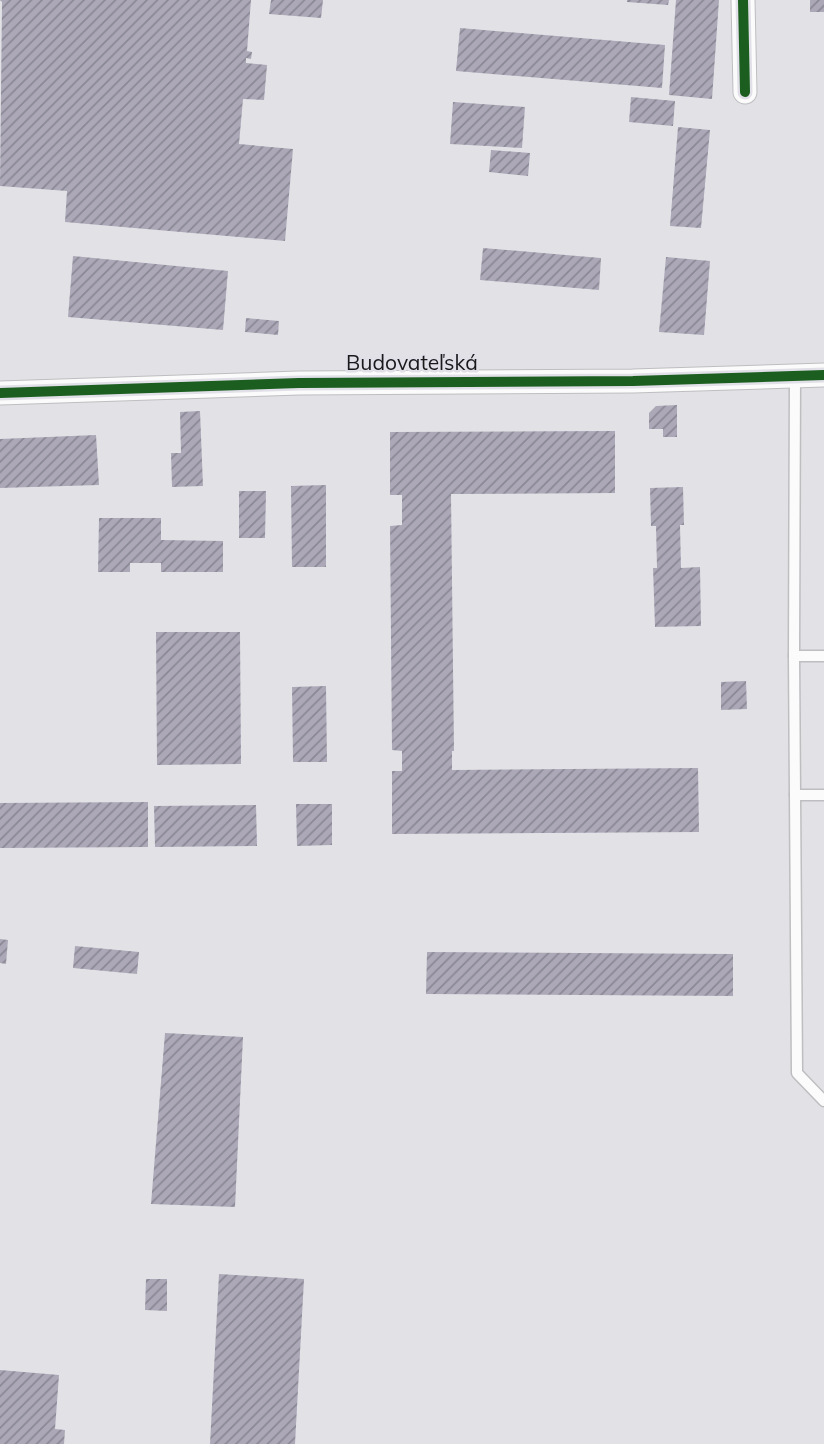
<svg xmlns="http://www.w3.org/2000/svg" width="824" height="1444" font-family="Mulish,sans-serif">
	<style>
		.building { fill: url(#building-hatch) }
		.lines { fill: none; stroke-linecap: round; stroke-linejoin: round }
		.lane-casing { stroke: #bebec1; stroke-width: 13 }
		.street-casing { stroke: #bebec1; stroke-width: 25 }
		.lane { stroke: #fbfbfb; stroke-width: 10 }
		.street { stroke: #fbfbfb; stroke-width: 23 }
		.cycleway-casing { stroke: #e1e0e8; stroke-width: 15 }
		.cycleway { stroke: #1b5e20; stroke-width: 10 }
		.labels { text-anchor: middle; stroke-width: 5; stroke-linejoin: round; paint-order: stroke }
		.street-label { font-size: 21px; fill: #19181b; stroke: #e1e0e8 }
	</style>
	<defs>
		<pattern id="building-hatch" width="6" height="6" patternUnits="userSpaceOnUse" patternTransform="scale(1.75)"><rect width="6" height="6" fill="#aca8b8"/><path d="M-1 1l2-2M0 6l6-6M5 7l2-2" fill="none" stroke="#8b8895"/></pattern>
	</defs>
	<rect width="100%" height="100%" fill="#e2e2e6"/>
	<g class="building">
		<path d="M0,0H251L247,51L252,52L251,59L246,58V63L267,65L264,100L243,99L239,144L293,149L285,241L65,222L67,191L0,186L2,2Z"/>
		<path d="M271,0H323L321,18L269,14Z"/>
		<path d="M627,0H669L668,5L627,2Z"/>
		<path d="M676,0H719L712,99L669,95Z"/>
		<rect x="810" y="0" width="14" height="12"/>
		<path d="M460,28L665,45L662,88L456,71Z"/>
		<path d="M631,97L675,101L673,126L629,122Z"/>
		<path d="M453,102L525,107L522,148L450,144Z"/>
		<path d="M678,127L710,130L701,228L670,226Z"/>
		<path d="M491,150L530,153L528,176L489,172Z"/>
		<path d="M483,248L601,258L599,290L480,280Z"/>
		<path d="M73,256L228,271L223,330L68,317Z"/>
		<path d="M666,257L710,261L704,335L659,332Z"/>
		<path d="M246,318L279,321L278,335L245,332Z"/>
		<path d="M677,405V437H663V429H649V413L656,406Z"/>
		<path d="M200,411L203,486L172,487L171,453H181L180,412Z"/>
		<path d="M615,431V493L451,494L454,751H452V770L698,768L699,832L392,834V771H402V751L392,750L390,526L402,525V495H390V432Z"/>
		<path d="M96,435L99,485L0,488V439Z"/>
		<path d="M326,485V567H292L291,486Z"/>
		<path d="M683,487L684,525H680L681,568L700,567L701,626L655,627L653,568H657L656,526H651L650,488Z"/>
		<path d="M239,491H266L265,538H239Z"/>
		<path d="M99,518H161V540L223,541V572H161V563H130V572H98Z"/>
		<path d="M156,632H240L241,764L157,765Z"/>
		<path d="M746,681L747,709L721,710V682Z"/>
		<path d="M326,686L327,762H293L292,687Z"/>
		<path d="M148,802V847L0,848V803Z"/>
		<path d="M296,804H332V845L297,846Z"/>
		<path d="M256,805L257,846L155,847L154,806Z"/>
		<path d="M0,939L8,940L6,964L0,963Z"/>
		<path d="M75,946L139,952L137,974L73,968Z"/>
		<path d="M427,952L733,954V996L426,994Z"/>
		<path d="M165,1033L243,1037L235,1207L151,1204Z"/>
		<path d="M219,1274L304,1279L295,1444H210Z"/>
		<path d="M146,1279H167V1311L145,1310Z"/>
		<path d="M0,1370L59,1375L55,1429L65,1430L64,1444H0Z"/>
	</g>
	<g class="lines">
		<g class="lane-casing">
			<g id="lane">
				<path d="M795,376L794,656H824"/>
				<path d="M794,656L797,1073L824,1101"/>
				<path d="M795,795H824"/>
			</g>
		</g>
		<g class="street-casing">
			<g id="street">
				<path d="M743,0L745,92"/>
				<path d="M0,393L299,383L633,381L824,375"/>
			</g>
		</g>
		<use href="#lane" class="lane"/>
		<use href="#street" class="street"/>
		<g class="cycleway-casing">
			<g id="cycleway">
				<path d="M743,0L745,92"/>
				<path d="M0,393L299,383L633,381L824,375"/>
			</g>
		</g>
		<use href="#cycleway" class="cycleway"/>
	</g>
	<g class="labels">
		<g class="street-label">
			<text x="412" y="370">Budovateľská</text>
		</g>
	</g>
</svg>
